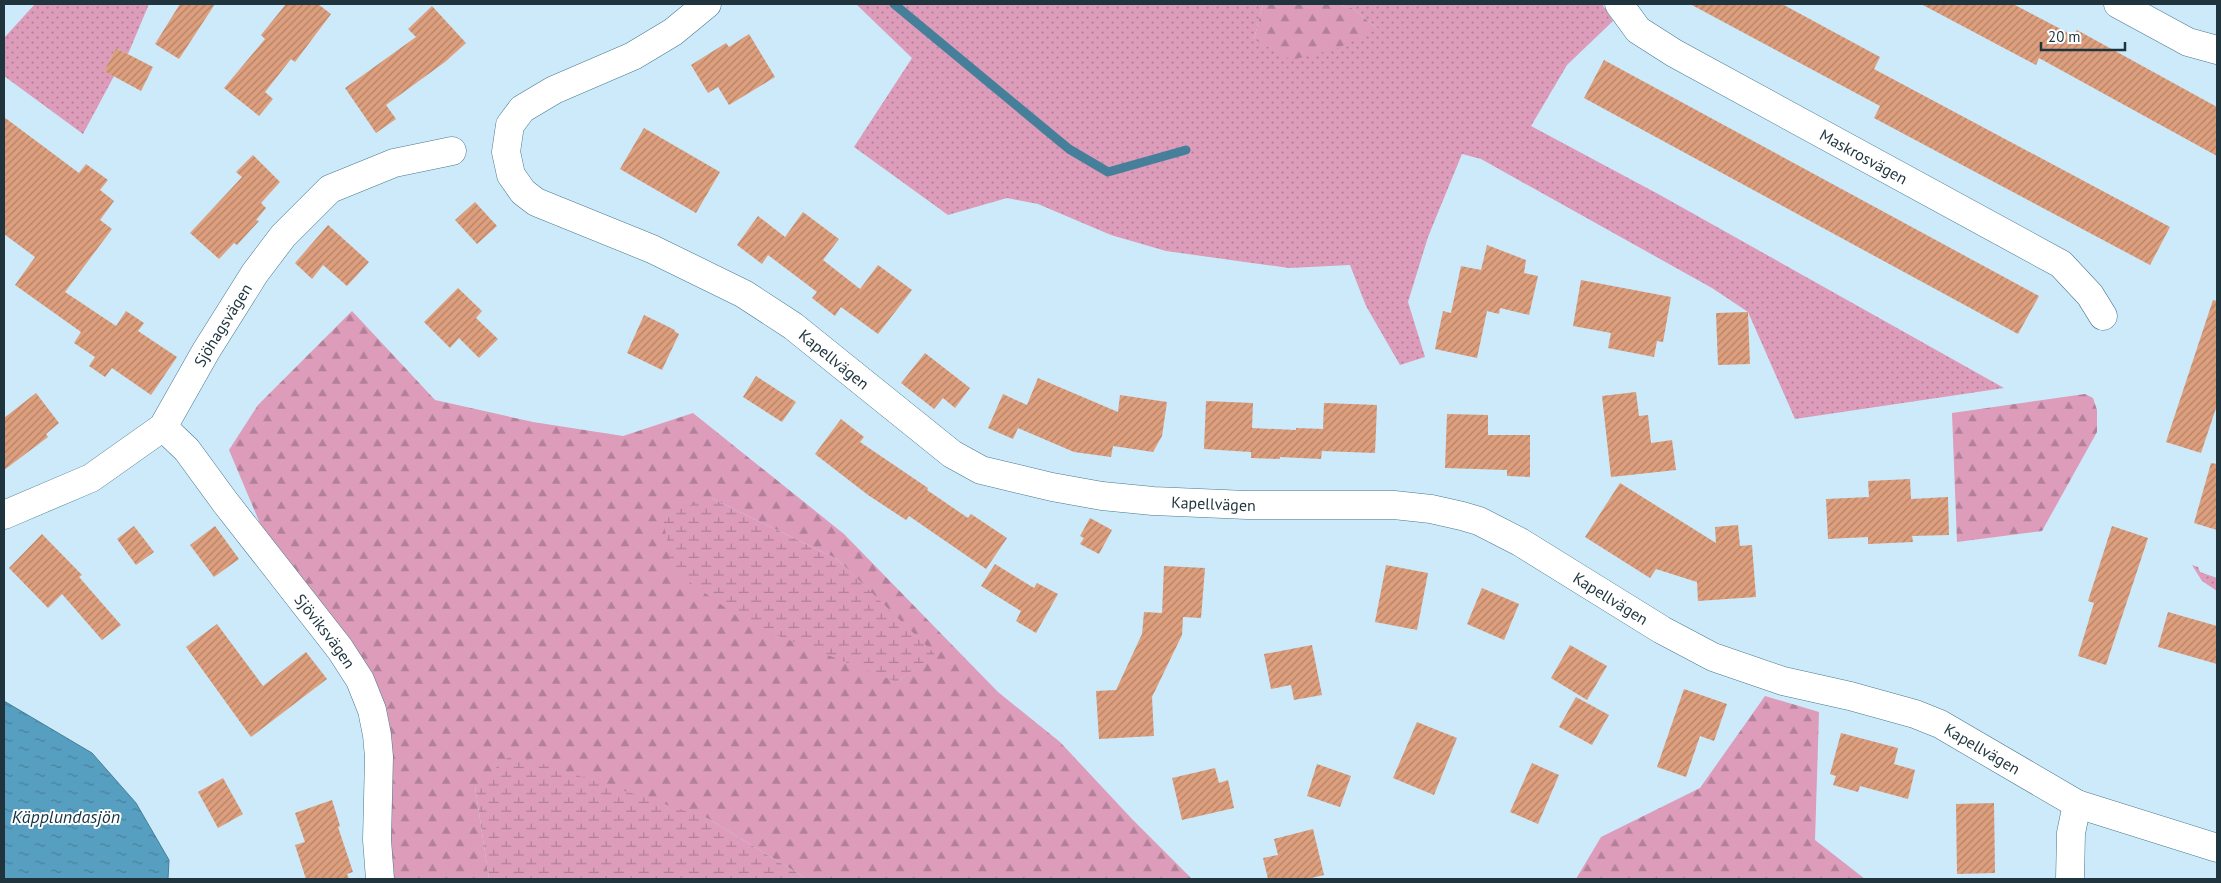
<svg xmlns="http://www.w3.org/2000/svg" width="2221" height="883" font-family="'PT Sans',sans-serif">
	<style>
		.grass { fill: url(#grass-dots) }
		.forest { fill: url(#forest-firs); fill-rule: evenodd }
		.wetland { fill: url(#wetland-marsh) }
		.water { fill: url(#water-ripples); stroke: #467f99 }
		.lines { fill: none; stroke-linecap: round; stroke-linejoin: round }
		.stream { stroke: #467f99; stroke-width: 9 }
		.building { fill: url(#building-hatch) }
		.minor-casing { stroke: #48788e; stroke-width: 29 }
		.minor { stroke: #fff; stroke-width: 28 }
		.labels { text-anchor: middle; stroke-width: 4; stroke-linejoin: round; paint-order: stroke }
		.street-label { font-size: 16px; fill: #1f343d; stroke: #fff }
		.water-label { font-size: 18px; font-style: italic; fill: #133544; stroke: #fff }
	</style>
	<defs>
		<pattern id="grass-dots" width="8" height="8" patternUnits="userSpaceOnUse" patternTransform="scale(1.25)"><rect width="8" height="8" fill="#dc9cba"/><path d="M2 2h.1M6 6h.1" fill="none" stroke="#b28098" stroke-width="1.8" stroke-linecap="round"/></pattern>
		<pattern id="forest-firs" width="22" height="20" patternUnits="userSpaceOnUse" patternTransform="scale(1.25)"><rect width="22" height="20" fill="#dc9cba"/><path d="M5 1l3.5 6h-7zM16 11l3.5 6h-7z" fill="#b28098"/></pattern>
		<pattern id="wetland-marsh" width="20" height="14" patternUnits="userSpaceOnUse" patternTransform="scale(1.25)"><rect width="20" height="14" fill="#dc9cba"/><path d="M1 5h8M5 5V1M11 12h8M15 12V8" fill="none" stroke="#b28098"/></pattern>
		<pattern id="water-ripples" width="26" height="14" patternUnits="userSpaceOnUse" patternTransform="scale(1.25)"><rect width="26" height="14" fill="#579fc0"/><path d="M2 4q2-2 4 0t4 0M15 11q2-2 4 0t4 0" fill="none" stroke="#47829d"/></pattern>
		<pattern id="building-hatch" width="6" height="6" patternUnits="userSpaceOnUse" patternTransform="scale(1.25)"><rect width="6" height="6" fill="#dd9f7e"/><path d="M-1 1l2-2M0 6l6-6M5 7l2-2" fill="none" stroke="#b38268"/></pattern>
	</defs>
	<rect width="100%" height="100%" fill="#cceaf9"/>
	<g class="grass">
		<path d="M35,4H149L128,54L116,48L104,71L114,76L83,134L4,76V38Z"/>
		<path d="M856,4H1263L1254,39L1378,29L1352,8L1338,4H1602L1613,21L1567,65L1531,126L1660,195L2004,388L1795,419L1748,312L1712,288L1481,159L1462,154L1428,237L1408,302L1425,357L1400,365L1366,306L1350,265L1289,268L1166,251L1111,235L1038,204L1007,198L948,215L854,147L912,58Z"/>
		<path d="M2192,565L2198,567L2200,572L2217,578V591L2202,581Z"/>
	</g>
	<g class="forest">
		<path d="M1263,4H1338L1352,8L1378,29L1336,49L1291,60L1254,39Z"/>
		<path d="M352,311L435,400L533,422L623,436L693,413L844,534L998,692L1060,742L1132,819L1192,879H807L707,818L475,786L489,879H389L386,735L267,540L229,450L258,405ZM711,498L837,559L934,654L897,682Z"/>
		<path d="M2085,394L2093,398L2097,410V432L2042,531L1957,542L1952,413Z"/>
		<path d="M1765,696L1819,712L1815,840L1865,879H1576L1601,837L1700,788Z"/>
	</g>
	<g class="wetland">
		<path d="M711,498L837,559L935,654L897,682L748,624L673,570L662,515Z"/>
		<path d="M512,754L707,818L807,879H489L475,786Z"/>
	</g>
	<path class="water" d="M4,701L92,753L136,803L169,860L168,879H4Z"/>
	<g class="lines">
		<path class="stream" d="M894,4L1069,149L1108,172L1186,150"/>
	</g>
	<g class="building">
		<path d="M180,4H215L179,59L155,44Z"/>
		<path d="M286,4H318L331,14L295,62L291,59L265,92L273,99L259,116L224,88L265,39L261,35Z"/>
		<path d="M1690,4H1782L1880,57L1874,69L2170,227L2150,265L1874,118L1880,106Z"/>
		<path d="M1921,4H2013L2074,36L2077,30L2217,107V156L2039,58L2036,65Z"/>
		<path d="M432,6L466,43L445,62L386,105L396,119L376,133L345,88L416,37L408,29Z"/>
		<path d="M749,34L775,77L729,105L718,87L708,93L691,65L726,43L729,47Z"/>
		<path d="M116,48L153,67L141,91L104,71Z"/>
		<path d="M1604,60L2039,296L2018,334L1584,98Z"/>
		<path d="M4,117L79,173L86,164L108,180L100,190L114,201L100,220L112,229L65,292L116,326L126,311L144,323L138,331L177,357L151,395L112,368L105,377L89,366L95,357L74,343L81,332L15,285L35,257L4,234Z"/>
		<path d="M644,128L720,172L696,213L620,169Z"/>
		<path d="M253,155L280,182L261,203L266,208L256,220L259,221L237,245L234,243L219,259L190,233L242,177L236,172Z"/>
		<path d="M475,202L497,226L477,244L455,220Z"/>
		<path d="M803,212L839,239L823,260L860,289L878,265L912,290L878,334L841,307L835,316L812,298L817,292L768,255L762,264L737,245L758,216L785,237Z"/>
		<path d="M328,225L369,262L347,286L323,265L312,279L295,263Z"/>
		<path d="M1487,245L1526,260L1524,273L1538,276L1529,315L1500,308L1499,314L1487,311L1477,358L1435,349L1443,311L1451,313L1461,266L1481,270Z"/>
		<path d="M1581,280L1671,297L1663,342L1657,341L1654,357L1608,348L1611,333L1573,326Z"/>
		<path d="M458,288L482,311L476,318L498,339L479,358L459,338L450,348L424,322Z"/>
		<path d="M2213,300L2217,301V405L2201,453L2166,442Z"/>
		<path d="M1748,312L1750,364L1718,365L1716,313Z"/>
		<path d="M644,315L675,330L674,331L679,334L662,370L627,353Z"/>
		<path d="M925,353L970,388L955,408L943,398L934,409L901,383Z"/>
		<path d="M756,376L796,402L782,422L743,397Z"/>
		<path d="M1038,378L1118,412L1120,395L1167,402L1162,436L1153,452L1113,446L1111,457L1074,452L1018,428L1013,439L988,428L1003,394L1027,405Z"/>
		<path d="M1636,392L1639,416L1648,415L1651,443L1672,440L1676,470L1611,477L1602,396Z"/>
		<path d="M36,393L59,423L46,434L48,437L4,470V418Z"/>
		<path d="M1206,401L1253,403L1252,428L1296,430V428L1323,429L1324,403L1377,405L1375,453L1322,451L1321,459L1280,457V459L1251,458V452L1204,449Z"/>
		<path d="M1447,414L1488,415V435H1530V477L1507,476V470L1445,468Z"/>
		<path d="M841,419L864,437L860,442L928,488L927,490L968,518L971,514L1007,538L986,569L909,516L906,520L868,495L815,454Z"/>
		<path d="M2211,463L2217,464V530L2194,523Z"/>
		<path d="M1910,479L1911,499L1948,497L1949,535L1912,536L1913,542L1868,544V537L1828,539L1826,499L1869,497L1868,481Z"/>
		<path d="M1620,483L1716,543L1715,527L1738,525L1740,546L1752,545L1756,597L1698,601L1697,582L1656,569L1650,578L1585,537Z"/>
		<path d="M1090,518L1112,530L1099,554L1080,544L1084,538L1080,536Z"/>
		<path d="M134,526L154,552L136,565L117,539Z"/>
		<path d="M215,526L239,559L214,577L190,545Z"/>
		<path d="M2112,526L2148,538L2106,665L2078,656L2094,603L2088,601Z"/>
		<path d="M42,534L82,575L79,577L121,625L102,640L62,594L48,608L9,568Z"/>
		<path d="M995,564L1034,588L1037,583L1058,594L1036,633L1016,621L1021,611L981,586Z"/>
		<path d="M1386,565L1428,573L1417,630L1375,622Z"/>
		<path d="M1164,566L1205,568L1201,618L1183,617L1182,635L1152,697L1154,736L1099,739L1096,691L1116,690L1142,634L1144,612L1162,613Z"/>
		<path d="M1482,588L1519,604L1504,640L1467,624Z"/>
		<path d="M2168,612L2217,626V664L2158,647Z"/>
		<path d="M217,624L263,686L306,652L327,679L251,737L186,647Z"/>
		<path d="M1312,645L1322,695L1294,700L1291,685L1271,689L1264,654Z"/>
		<path d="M1570,645L1607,666L1587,700L1551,678Z"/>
		<path d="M1684,689L1727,704L1714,741L1700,736L1686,777L1657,767Z"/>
		<path d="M1576,697L1609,715L1592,745L1559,727Z"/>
		<path d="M1417,722L1457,738L1434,795L1393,778Z"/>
		<path d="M1841,733L1898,748L1894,764L1915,770L1908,799L1860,786L1858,792L1833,785L1836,776L1830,774Z"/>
		<path d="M1532,763L1559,775L1538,824L1510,812Z"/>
		<path d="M1317,764L1351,776L1340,807L1307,796Z"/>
		<path d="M1215,768L1219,783L1228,780L1234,808L1182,820L1172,778Z"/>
		<path d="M223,778L243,814L218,828L198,792Z"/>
		<path d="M332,800L340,826L338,827L353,872L347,874L349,879H306L295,845L305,842L295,813Z"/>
		<path d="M1994,803L1995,873L1957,874L1956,804Z"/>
		<path d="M1313,829L1324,875L1307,879H1268L1263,858L1278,855L1274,839Z"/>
	</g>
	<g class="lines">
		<g class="minor-casing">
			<g id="minor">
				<path id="s1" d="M707,4L673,32L633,56L554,90L522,109L510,125L506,152L511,175L523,192L536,202L652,249L744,294L793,326L952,454L981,470L1052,487L1102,496L1153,501L1247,505H1394L1431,509L1462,516L1479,521L1520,542L1662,630L1713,657L1783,681L1850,696L1915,714L1940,724L2077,804L2217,848"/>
				<path id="s2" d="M1619,4L1638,30L1674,53L2061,264L2090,295L2103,316"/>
				<path d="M2118,4L2188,42L2217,50"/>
				<path id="s3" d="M163,427L187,450L225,502L340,649L360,680L372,710L377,735L379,757L377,840L380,879"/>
				<path id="s4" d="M4,515L91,478L163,427L206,351L255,273L283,236L330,189L394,163L452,151"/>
				<path d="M2070,879L2071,833L2077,804"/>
			</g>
		</g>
		<use href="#minor" class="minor"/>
	</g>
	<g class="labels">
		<g class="street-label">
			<text dy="6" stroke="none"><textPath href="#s2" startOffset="291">Maskrosvägen</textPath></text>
			<text dy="6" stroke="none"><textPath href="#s4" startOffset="301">Sjöhagsvägen</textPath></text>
			<text dy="6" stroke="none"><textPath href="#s1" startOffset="661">Kapellvägen</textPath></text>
			<text dy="6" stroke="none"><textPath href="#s1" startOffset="1081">Kapellvägen</textPath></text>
			<text dy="6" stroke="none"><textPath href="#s1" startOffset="1501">Kapellvägen</textPath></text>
			<text dy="6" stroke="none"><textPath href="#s3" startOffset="261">Sjöviksvägen</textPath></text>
			<text dy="6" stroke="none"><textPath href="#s1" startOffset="1905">Kapellvägen</textPath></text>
		</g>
		<g class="water-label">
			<text x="66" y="823">Käpplundasjön</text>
		</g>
	</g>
	<rect width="2221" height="883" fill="none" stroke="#1f343d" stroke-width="10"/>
	<path d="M2041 42v8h84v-8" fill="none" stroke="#1f343d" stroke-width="2.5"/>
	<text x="2048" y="42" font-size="15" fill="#1f343d" stroke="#ffffff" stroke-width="4" paint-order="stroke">20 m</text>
</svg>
